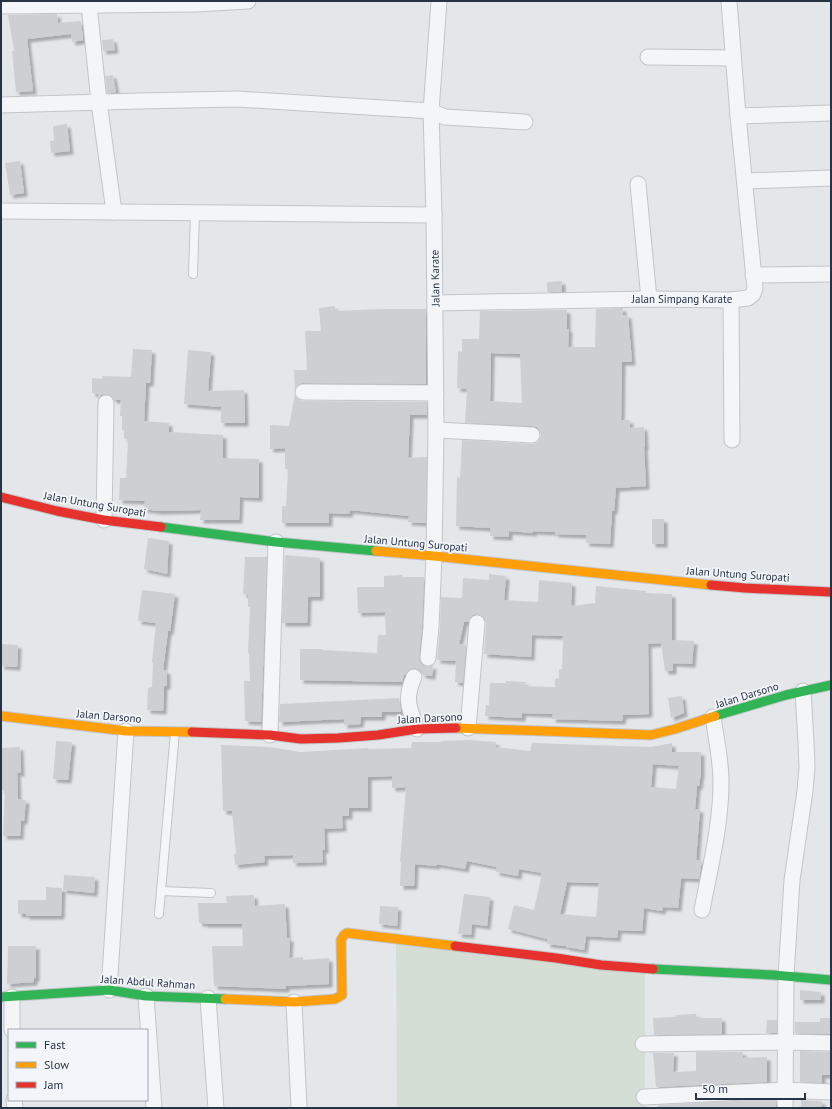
<svg xmlns="http://www.w3.org/2000/svg" width="832" height="1109" font-family="'PT Sans',sans-serif">
	<style>
		.green { fill: #d4ded4 }
		.building { fill: #cdcfd2; fill-rule: evenodd; filter: url(#shadow) }
		.lines { fill: none; stroke-linecap: round; stroke-linejoin: round }
		.lane-casing { stroke: #c2c5c8; stroke-width: 10 }
		.street-casing { stroke: #c2c5c8; stroke-width: 17 }
		.fast-casing { stroke: #c2c5c8; stroke-width: 11 }
		.slow-casing { stroke: #c2c5c8; stroke-width: 11 }
		.jam-casing { stroke: #c2c5c8; stroke-width: 11 }
		.lane { stroke: #f4f5f7; stroke-width: 8 }
		.street { stroke: #f4f5f7; stroke-width: 15 }
		.fast { stroke: #30b455; stroke-width: 9 }
		.slow { stroke: #ff9f0a; stroke-width: 9 }
		.jam { stroke: #e5322d; stroke-width: 9 }
		.labels { text-anchor: middle; stroke-width: 3.5; stroke-linejoin: round; paint-order: stroke }
		.street-label { font-size: 11px; fill: #283346; stroke: #f2f5f9 }
	</style>
	<defs>
		<filter id="shadow"><feDropShadow dx="3.5" dy="3.5" stdDeviation="1" flood-color="#0004"/></filter>
	</defs>
	<rect width="100%" height="100%" fill="#e4e7ea"/>
	<path class="green" d="M396,942L645,971V1108H397Z"/>
	<g class="building">
		<path d="M57,14L58,23L81,21L83,40L72,42L71,34L27,39L33,91L16,92L12,51H14L8,15Z"/>
		<path d="M113,39L115,50L103,51L102,40Z"/>
		<path d="M113,75L116,92L107,93L105,76Z"/>
		<path d="M67,124L70,151L51,153L50,141H54L53,126Z"/>
		<path d="M20,161L24,193L10,195L5,163Z"/>
		<path d="M562,281V292H547V282Z"/>
		<path d="M335,306V311L382,309H426V384L303,383L298,384L295,389L294,370H307L305,331H321L319,308Z"/>
		<path d="M623,308V315H628L632,362H622L621,420H630V428L644,427L645,447H644L646,486L616,488L614,511H612L610,544L586,543V535L555,534V532L533,531V533L509,531V537L490,536V528L456,526L457,477L460,478L462,440L532,444L536,443L539,440L541,436L540,431L537,427L532,426L465,423L467,389L457,388L458,351L462,352V339H479L480,311L567,310V329H569L568,347H595L596,309ZM491,353L520,354L522,403L490,401Z"/>
		<path d="M133,349L152,350L150,383H146L144,421L169,423V432L223,435V458L259,459V498L240,497L239,520H200L201,510L159,511L144,509L145,501L119,500L120,478H126L128,439H124V431L122,430V416H120L121,400H114L111,396L107,394L101,395L98,400V394L92,393V378L102,379V376L131,377Z"/>
		<path d="M188,350L211,352L208,391L244,390L245,423H221V407L184,404Z"/>
		<path d="M295,394L298,400L303,401L427,402V415H410L408,458L427,457L426,523L408,522L409,516L350,510L349,514L329,513V523H282V506H286L288,469H285V448L270,449V425L289,426Z"/>
		<rect x="652" y="519" width="12" height="25"/>
		<path d="M148,538L169,541L167,574L144,569Z"/>
		<path d="M285,555L320,558V597H308L307,623H282Z"/>
		<path d="M245,557H267L261,722L245,721L244,681H250L249,653H248L250,607H248V595L243,594Z"/>
		<path d="M489,574L506,576L504,600L538,602L539,580L572,583L571,606L595,603L596,586L646,591V593L672,594V640L694,641L692,664L673,663V671H665L661,643L648,644L649,714L623,715L622,721L552,719L553,714L522,713V718L485,716L486,705H489L490,683H506V681L525,682L524,686L555,687V679L559,678V669H562L563,636L532,635L531,657L484,654L486,623L485,619L482,616L477,614L473,615L470,618L468,622H464L459,644L466,645L463,683L455,682L456,661L437,660L440,628L441,597L462,598L463,578L489,580Z"/>
		<path d="M402,575V577H424L422,626L419,658L420,662L423,666L428,667L433,665L432,676L423,675L421,671L418,669L413,668L409,670L405,675H404L402,682L300,680V649H322V650L377,653L378,635H386L385,612L358,613L357,587H384V576Z"/>
		<path d="M142,590L175,594L170,631H168L163,670L167,671V686H164L163,711L147,710L148,688L152,687L153,663L152,662L156,623L138,621Z"/>
		<path d="M1,644L18,645L17,667L1,666Z"/>
		<path d="M682,696L684,713L671,718L668,698Z"/>
		<path d="M399,698L401,712H382V717H361L360,724L344,725V719L279,722L280,704Z"/>
		<path d="M468,740L496,742L495,747L530,751L532,743L651,747L672,743V752H701V772L699,786H697L695,809H700L696,860H702L699,879L682,878V879H681L678,908L663,907L662,911L644,908L642,931L618,930L617,938L586,936L584,950L566,947V946L547,944V939L508,929L514,905L534,910L542,873L519,869L518,876L496,872L497,867L467,861L465,869L436,864L437,866L415,864L414,886H400L401,862H400L406,787L392,788V776L368,777V808H349V816H342L343,828L324,829L325,850H322L323,862L293,863V855L264,856L265,862L235,865L234,854H236L232,811H223L221,745L269,747L301,752L368,748V749L411,748L412,742H441V741ZM653,764L679,766L676,789L651,787ZM567,882L599,883L596,917L560,914Z"/>
		<path d="M56,741L72,742L68,780L53,779Z"/>
		<path d="M20,747L21,773H17L18,799L26,800L24,821H21L20,836H3L5,790H1V748Z"/>
		<path d="M64,875L95,877L94,893L63,890Z"/>
		<path d="M46,887L62,888L61,916H26V914H18V900H46Z"/>
		<path d="M464,894L490,897L487,926L472,924L471,935L458,934Z"/>
		<path d="M254,895L255,906L285,904L287,938H290L289,958L303,957V960L329,958V984L286,986V989L214,986L212,946H243L242,924H204V923H199L198,903H227L226,896Z"/>
		<path d="M380,906L398,907L397,926L379,924Z"/>
		<path d="M8,946H36V978H34V982L7,984Z"/>
		<path d="M800,990L821,992V1000H800Z"/>
		<path d="M696,1014L697,1018H722V1034L654,1035L653,1018L676,1017L675,1015Z"/>
		<path d="M820,1018H831V1034L795,1033V1022H820Z"/>
		<path d="M767,1020H777V1033H766Z"/>
		<path d="M800,1051L831,1052V1075H822V1083L800,1082Z"/>
		<path d="M696,1052H743V1058L767,1057V1082L656,1087L653,1053H674L673,1072L696,1071Z"/>
		<path d="M776,1099V1108H658V1105Z"/>
		<path d="M801,1100L822,1101V1108H801Z"/>
	</g>
	<g class="lines">
		<g class="lane-casing">
			<g id="lane">
				<path d="M193,274L195,213"/>
				<path d="M161,891L211,893"/>
				<path d="M159,914L175,732"/>
			</g>
		</g>
		<g class="street-casing">
			<g id="street">
				<path d="M89,5L99,102L114,212"/>
				<path d="M1,6L196,4L248,1"/>
				<path d="M648,57L733,58"/>
				<path d="M1,105L138,101L237,99L431,111L445,117L525,122"/>
				<path d="M738,116L831,113"/>
				<path d="M745,181L831,178"/>
				<path d="M638,184L649,299"/>
				<path d="M1,211L434,215"/>
				<path d="M753,275L831,274"/>
				<path d="M731,300L732,440"/>
				<path d="M435,303L649,299L731,300L748,298L753,294L755,288L738,116L729,1"/>
				<path d="M303,392L436,393"/>
				<path d="M436,430L532,435"/>
				<path d="M104,520L106,403"/>
				<path d="M428,658L431,627L434,556L436,430L434,215L431,111L439,1"/>
				<path d="M414,677C404,699 409,708 417,729"/>
				<path d="M468,728L477,623"/>
				<path d="M270,735L276,542"/>
				<path d="M702,910C710,868 721,825 721,782C721,760 716,738 713,717"/>
				<path d="M109,990L126,731"/>
				<path d="M146,996L154,1108"/>
				<path d="M12,997V1030"/>
				<path d="M208,998L216,1108"/>
				<path d="M294,1002L299,1108"/>
				<path d="M643,1044L786,1042L831,1043"/>
				<path d="M644,1097L785,1090L831,1092"/>
				<path d="M14,1100L15,1108"/>
				<path d="M785,1108L786,976L792,880L805,791L807,767L806,742L803,691"/>
			</g>
		</g>
		<g class="fast-casing">
			<g id="fast">
				<path d="M161,527L276,542L376,551"/>
				<path d="M715,716L786,695L831,685"/>
				<path d="M653,969L773,975L831,980"/>
				<path d="M1,997L109,990L146,996L225,999"/>
			</g>
		</g>
		<g class="slow-casing">
			<g id="slow">
				<path d="M376,551L434,556L711,585"/>
				<path d="M1,716L126,731L192,732"/>
				<path d="M456,728L651,735L675,729L715,716"/>
				<path d="M225,999L294,1002L335,999L342,995L341,940L344,935L347,933L455,946"/>
			</g>
		</g>
		<g class="jam-casing">
			<g id="jam">
				<path d="M1,497L57,511L104,520L161,527"/>
				<path d="M711,585L745,588L831,592"/>
				<path d="M192,732L270,735L301,739L338,738L378,735L417,729L456,728"/>
				<path d="M455,946L556,958L601,965L653,969"/>
			</g>
		</g>
		<use href="#lane" class="lane"/>
		<use href="#street" class="street"/>
		<use href="#fast" class="fast"/>
		<use href="#slow" class="slow"/>
		<use href="#jam" class="jam"/>
	</g>
	<g class="labels">
		<g class="street-label">
			<text transform="translate(435 278) rotate(-91)" y="4">Jalan Karate</text>
			<text x="682" y="303">Jalan Simpang Karate</text>
			<text transform="translate(95 504) rotate(10)" y="4">Jalan Untung Suropati</text>
			<text transform="translate(416 543) rotate(5)" y="4">Jalan Untung Suropati</text>
			<text transform="translate(738 574) rotate(4)" y="4">Jalan Untung Suropati</text>
			<text transform="translate(747 695) rotate(-17)" y="4">Jalan Darsono</text>
			<text transform="translate(109 716) rotate(5)" y="4">Jalan Darsono</text>
			<text transform="translate(430 718) rotate(-3)" y="4">Jalan Darsono</text>
			<text transform="translate(148 982) rotate(4)" y="4">Jalan Abdul Rahman</text>
		</g>
	</g>
	<rect width="832" height="1109" fill="none" stroke="#283346" stroke-width="4"/>
	<rect x="8" y="1029" width="140" height="72" fill="#f2f5f9" stroke="#a1a7b1"/>
	<rect x="16" y="1042" width="20" height="6" fill="#30b455" stroke="#a1a7b1"/>
	<text x="44" y="1049" font-size="12" fill="#283346">Fast</text>
	<rect x="16" y="1062" width="20" height="6" fill="#ff9f0a" stroke="#a1a7b1"/>
	<text x="44" y="1069" font-size="12" fill="#283346">Slow</text>
	<rect x="16" y="1082" width="20" height="6" fill="#e5322d" stroke="#a1a7b1"/>
	<text x="44" y="1089" font-size="12" fill="#283346">Jam</text>
	<path d="M696 1093v6h109v-6" fill="none" stroke="#283346" stroke-width="2"/>
	<text x="702" y="1093" font-size="12" fill="#283346" stroke="#f2f5f9" stroke-width="3" paint-order="stroke">50 m</text>
</svg>
